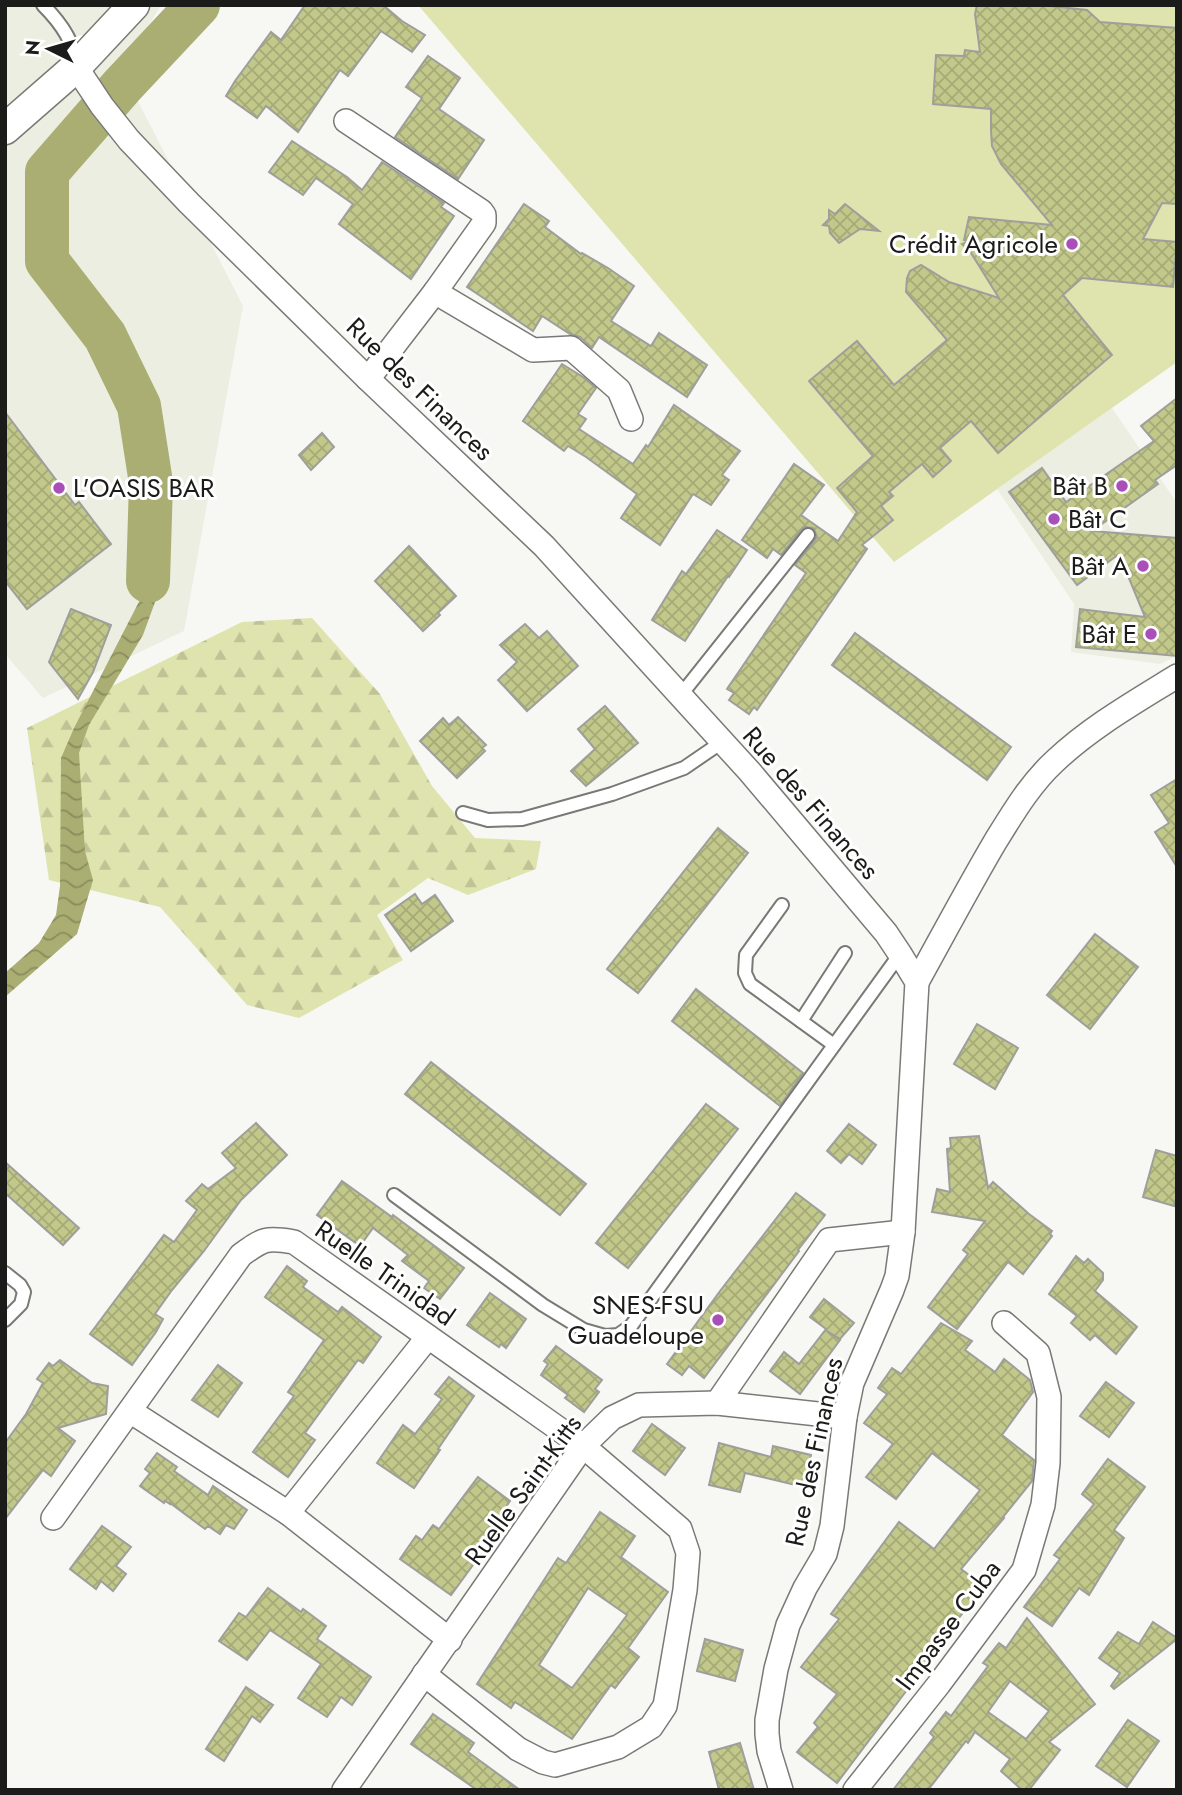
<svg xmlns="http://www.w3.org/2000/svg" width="1182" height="1795" font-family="Jost,sans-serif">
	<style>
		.built { fill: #edeee2 }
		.grass { fill: #dfe4af }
		.forest { fill: url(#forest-firs) }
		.water { fill: url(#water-waves) }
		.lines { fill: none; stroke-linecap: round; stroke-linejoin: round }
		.river { stroke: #aaae72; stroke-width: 44 }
		.building { fill: url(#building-cross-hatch); stroke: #9e9f9b; stroke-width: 2; fill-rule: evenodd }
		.service-casing { stroke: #797a76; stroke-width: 16 }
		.minor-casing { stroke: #797a76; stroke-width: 26 }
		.tertiary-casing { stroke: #797a76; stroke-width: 33 }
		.service { stroke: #fff; stroke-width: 12 }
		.minor { stroke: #fff; stroke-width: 23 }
		.tertiary { stroke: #fff; stroke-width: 30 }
		.poi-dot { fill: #aa4fba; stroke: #fff; stroke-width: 2.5 }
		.labels { text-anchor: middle; stroke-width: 6; stroke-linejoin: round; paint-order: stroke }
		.poi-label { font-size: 26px; fill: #1b1b1a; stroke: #fff; text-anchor: end }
		.street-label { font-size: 26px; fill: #1b1b1a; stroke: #fff }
	</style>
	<defs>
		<pattern id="forest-firs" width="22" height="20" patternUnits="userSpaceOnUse" patternTransform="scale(1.75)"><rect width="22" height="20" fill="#dfe4af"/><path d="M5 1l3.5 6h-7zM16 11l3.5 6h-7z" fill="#bfc396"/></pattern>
		<pattern id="water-waves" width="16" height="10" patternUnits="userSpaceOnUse" patternTransform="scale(1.75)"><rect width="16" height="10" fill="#aaae72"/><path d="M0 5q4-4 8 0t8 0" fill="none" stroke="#8a8d5d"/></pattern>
		<pattern id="building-cross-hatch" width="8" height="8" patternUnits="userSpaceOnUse" patternTransform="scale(1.75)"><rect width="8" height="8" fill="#c2c78a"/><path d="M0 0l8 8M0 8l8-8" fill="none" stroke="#a6aa76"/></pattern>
	</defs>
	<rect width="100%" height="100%" fill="#f7f8f4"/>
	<g class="built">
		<path d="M5,5H161L122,70L243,306L184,631L43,698L5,654Z"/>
		<path d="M1112,408L1177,503V656L1160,664L1071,652L1074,604L997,489Z"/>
	</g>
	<path class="grass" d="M418,5H1177V362L894,562Z"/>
	<path class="forest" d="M312,618L380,694L432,786L475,838L541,841L536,869L468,895L428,878L377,915L403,960L299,1018L247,1005L160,907L49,880L27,728L242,622Z"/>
	<path class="water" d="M132,371L154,417L168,466L171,518L169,564L143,635L89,725L79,753L85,851L93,880L77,934L5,997V973L39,943L56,915L60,886L61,758L74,728L143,594L150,527L151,483L133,401L117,381Z"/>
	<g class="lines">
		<path class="river" d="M148,581L151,483L139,406L105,336L47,261V172L122,86L198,5"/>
	</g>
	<g class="building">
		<path d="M305,5H383L402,21L425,35L412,52L381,31L348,76L340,70L298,132L266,106L257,118L226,96L235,81L271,32L281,40Z"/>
		<path d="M977,5H1041L1087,10L1100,22L1177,28V204L1162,203L1143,239L1177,242L1173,287L1082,278L1063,295L1112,355L998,453L971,421L940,448L951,461L933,477L922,464L889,492L893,496L881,506L893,520L862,545L867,549L757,710L754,707L749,714L729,700L734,693L727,689L806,573L795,565L815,540L817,536L813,528L804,527L781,555L773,549L767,558L742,540L794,464L824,485L801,515L838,541L857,512L837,488L873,456L809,381L857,341L894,385L947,340L906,292L907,278L910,271L921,265L949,282L999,298L971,253L962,244L969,241L964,240L969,217L1052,225L1001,164L992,146L991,131V109L933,104L936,55L964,56L965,50L980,52L975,14Z"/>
		<path d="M428,56L460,78L439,109L484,140L458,179L395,137L422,98L406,87Z"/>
		<path d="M292,141L347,177L362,190L382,162L444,203L441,207L454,216L411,279L339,224L353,204L316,178L303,195L269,172Z"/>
		<path d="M524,204L549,221L545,227L581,254L582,253L608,268L634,286L611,321L651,346L659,333L707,365L687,397L599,337L592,348L580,337L570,334L542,316L533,331L467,287Z"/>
		<path d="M845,204L879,231L860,229L839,243L830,233L829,226L823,225L829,219V210L835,214Z"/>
		<path d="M562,364L583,377L596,388L578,414L586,419L579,429L633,464L646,445L648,447L674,405L740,451L722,475L729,480L711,505L693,494L660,545L621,518L637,494L586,457L568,446L564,451L523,421Z"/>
		<path d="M1177,398V465L1155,480L1158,484L1092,531L1177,538V656L1076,647L1080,609L1145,617L1119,554L1077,585L1009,492L1042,468L1066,502L1154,441L1141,426Z"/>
		<path d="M5,412L75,505L79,502L111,544L27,609L5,581Z"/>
		<path d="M322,433L334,447L311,470L299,455Z"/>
		<path d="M717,530L747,550L729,577L728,576L685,641L652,620L682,571L686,574Z"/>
		<path d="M409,546L456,596L438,613L440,615L423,631L375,581Z"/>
		<path d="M71,609L111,625L93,672L78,699L49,662Z"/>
		<path d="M525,624L539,638L547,631L578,666L527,711L498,680L517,662L500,645Z"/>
		<path d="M855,633L1011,747L987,780L832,665Z"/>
		<path d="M605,706L638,743L586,786L571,771L595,749L578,729Z"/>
		<path d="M458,717L486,745L482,748L485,751L457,778L420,741L443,718L449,725Z"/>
		<path d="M1177,779V867L1155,832L1169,823L1151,795Z"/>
		<path d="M718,828L748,853L638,993L607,969Z"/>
		<path d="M415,894L422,904L435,895L453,921L411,951L385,915Z"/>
		<path d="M1095,934L1138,967L1090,1029L1047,995Z"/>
		<path d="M696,989L803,1073L780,1106L672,1021Z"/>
		<path d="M977,1024L1018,1048L995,1089L954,1064Z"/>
		<path d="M431,1062L586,1184L560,1215L405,1094Z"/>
		<path d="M706,1104L738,1129L628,1268L596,1243Z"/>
		<path d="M256,1123L287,1155L241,1200L204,1251L172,1290L155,1314L163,1319L156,1332L132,1365L90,1334L164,1235L174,1242L197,1210L186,1201L202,1184L208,1189L236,1168L222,1153Z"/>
		<path d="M849,1124L876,1145L862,1164L849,1154L841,1163L827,1151Z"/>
		<path d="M979,1136L988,1188L993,1182L1029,1214L1052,1231L1050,1234L1052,1236L1023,1274L1008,1262L957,1329L928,1307L968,1254L963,1250L985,1221L932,1212L937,1189L950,1192L947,1149L951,1148L950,1138Z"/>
		<path d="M1156,1150L1177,1156V1195L1174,1206L1143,1197Z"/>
		<path d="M5,1162L79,1228L63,1245L5,1193Z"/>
		<path d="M342,1181L392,1217L393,1215L464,1268L440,1299L424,1288L429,1281L402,1261L408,1255L373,1228L360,1246L317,1215Z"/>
		<path d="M796,1193L825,1215L798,1250L799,1251L704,1378L689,1366L682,1375L667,1364L720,1291Z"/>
		<path d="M1076,1256L1084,1263L1088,1259L1103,1273V1280L1095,1291L1137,1327L1116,1354L1095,1335L1090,1340L1071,1323L1077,1316L1049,1294Z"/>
		<path d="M287,1266L307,1281L303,1287L338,1312L342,1307L381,1337L363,1363L358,1360L305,1433L315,1440L288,1477L253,1452L294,1396L288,1392L324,1340L265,1297Z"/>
		<path d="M490,1293L526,1319L506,1348L501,1344L499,1347L467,1325Z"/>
		<path d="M824,1299L854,1323L840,1339L827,1331L840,1340L800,1394L770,1371L784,1352L799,1364L826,1329L810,1317Z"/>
		<path d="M941,1323L972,1341L965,1350L995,1372L1004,1359L1030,1380L1033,1392L1002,1435L1034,1460L1032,1481L1003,1517L1004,1518L961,1569L984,1586L944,1637L945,1639L919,1674L837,1783L797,1752L818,1727L814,1723L837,1694L801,1667L839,1619L831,1614L899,1522L934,1549L980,1490L932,1453L896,1499L866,1477L893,1444L864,1423L887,1394L878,1388L892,1368L901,1374Z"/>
		<path d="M556,1346L602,1380L595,1389L599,1392L584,1412L565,1398L568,1395L541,1375L548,1364L544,1361Z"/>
		<path d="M60,1360L92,1383L108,1386L106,1414L58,1428L75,1441L51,1476L43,1470L5,1519V1443L26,1414L43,1383L37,1379L49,1363L53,1366Z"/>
		<path d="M218,1365L242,1383L218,1417L192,1400Z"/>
		<path d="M449,1377L474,1396L438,1449L440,1450L414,1488L377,1463L403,1425L415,1434L442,1399L435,1394Z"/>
		<path d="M1106,1382L1134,1403L1109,1437L1080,1416Z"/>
		<path d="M652,1424L685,1448L665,1475L633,1451Z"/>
		<path d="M719,1443L771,1457L773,1446L811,1455L804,1487L745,1473L740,1492L709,1485Z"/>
		<path d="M157,1453L177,1467L174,1471L208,1495L213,1486L247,1510L234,1529L226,1525L220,1534L208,1526L205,1529L170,1503V1504L165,1501L164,1503L140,1486L150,1473L145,1469Z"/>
		<path d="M1108,1459L1145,1487L1114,1530L1124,1538L1089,1595L1079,1588L1052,1626L1024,1607L1060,1559L1054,1555L1094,1504L1082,1494Z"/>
		<path d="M478,1477L510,1501L496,1521L500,1524L476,1556L478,1558L451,1595L400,1559L416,1536L422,1540L433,1525L439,1529Z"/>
		<path d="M600,1512L635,1536L621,1557L668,1592L628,1648L639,1657L615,1688L611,1685L572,1739L515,1702L511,1708L477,1684L558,1558L566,1563ZM588,1588L627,1615L572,1688L539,1665Z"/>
		<path d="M102,1526L131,1547L116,1566L126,1574L113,1591L101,1581L96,1589L70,1569Z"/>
		<path d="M268,1588L301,1612L303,1609L326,1626L317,1639L371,1677L352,1705L341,1697L327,1717L298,1698L321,1664L270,1630L247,1660L219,1641L239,1613L246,1617Z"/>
		<path d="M1027,1618L1095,1704L1049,1742L1060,1750L1029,1790H1022L1001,1771L1010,1759L975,1732L968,1743L966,1741L928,1790H893L934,1737L930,1733L946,1712L951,1716L988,1666L983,1663L999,1643L1006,1648ZM1010,1681L1049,1711L1026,1739L988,1712Z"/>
		<path d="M1153,1622L1177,1638V1639L1114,1689L1111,1686L1120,1673L1099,1658L1118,1632L1139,1644Z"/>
		<path d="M705,1639L743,1650L735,1681L697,1671Z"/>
		<path d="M246,1687L273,1705L260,1722L252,1716L224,1761L206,1749Z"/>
		<path d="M433,1714L474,1743L468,1752L520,1790H477L411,1744Z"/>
		<path d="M1128,1720L1159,1741L1127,1787L1096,1766Z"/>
		<path d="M740,1743L754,1790H719L709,1752Z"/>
	</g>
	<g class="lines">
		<g class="service-casing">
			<g id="service">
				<path d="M43,5C59,21 74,40 76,63"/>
				<path d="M680,696L808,535"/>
				<path d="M463,813L488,820L522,819L612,794L684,768L722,742"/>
				<path d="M782,905L746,955L745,973L750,984L834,1045"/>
				<path d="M801,1021L845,953"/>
				<path d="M394,1195L543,1305L584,1330L605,1336L618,1335L631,1326L900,954"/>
				<path d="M5,1273L20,1285L24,1292L21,1304L5,1320"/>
			</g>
		</g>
		<g class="minor-casing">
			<g id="minor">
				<path d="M76,67L102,106L129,140L189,203L368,379L544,546L750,772L886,933L900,954L917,982L903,1232L897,1276L892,1290L852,1383L845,1417L832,1526L825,1554L805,1588L788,1625L776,1669L767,1720V1734L769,1751L781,1790"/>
				<path d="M346,121L481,211L484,215V223L435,292L368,379"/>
				<path d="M435,292L533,350L571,348L619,390L631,419"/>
				<path d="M917,982C943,935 968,888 995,842C1013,813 1030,784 1055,761C1091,727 1135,702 1177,676"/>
				<path d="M717,1403L829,1240L903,1232"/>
				<path d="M130,1411L288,1513L450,1640"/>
				<path d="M288,1513L428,1337"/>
				<path d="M53,1518L241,1255C263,1239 266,1237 294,1242L583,1446L680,1529L688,1553L685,1590L665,1706L651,1727L618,1747L555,1765L543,1762L518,1749L424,1674"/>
				<path d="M344,1790L583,1446L612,1418L639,1405L717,1403L845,1417"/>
				<path d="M855,1790L939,1684L1024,1570L1043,1505L1048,1463L1049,1397L1038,1353L1004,1323"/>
			</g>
		</g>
		<g class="tertiary-casing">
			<path id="tertiary" d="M5,129L76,67L134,5"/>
		</g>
		<use href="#service" class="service"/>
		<use href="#minor" class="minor"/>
		<use href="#tertiary" class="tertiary"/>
	</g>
	<g class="poi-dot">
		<circle cx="1072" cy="244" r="7"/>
		<circle cx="1122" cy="486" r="7"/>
		<circle cx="59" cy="488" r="7"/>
		<circle cx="1054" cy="519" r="7"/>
		<circle cx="1143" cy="566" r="7"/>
		<circle cx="1151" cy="634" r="7"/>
		<circle cx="718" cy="1320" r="7"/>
	</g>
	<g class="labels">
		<g class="poi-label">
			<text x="1058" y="253">Crédit Agricole</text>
			<text x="1108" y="495">Bât B</text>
			<text x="73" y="497" text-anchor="start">L'OASIS BAR</text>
			<text x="1068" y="528" text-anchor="start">Bât C</text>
			<text x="1129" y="575">Bât A</text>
			<text x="1137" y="643">Bât E</text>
			<text x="704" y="1314">SNES-FSU<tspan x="704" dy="30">Guadeloupe</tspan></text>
		</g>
		<g class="street-label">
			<text transform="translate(420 389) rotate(44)" y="9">Rue des Finances</text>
			<text transform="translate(811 803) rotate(49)" y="9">Rue des Finances</text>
			<text transform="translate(385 1273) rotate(35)" y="9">Ruelle Trinidad</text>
			<text transform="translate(814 1452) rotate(-78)" y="9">Rue des Finances</text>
			<text transform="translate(523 1490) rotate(-54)" y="9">Ruelle Saint-Kitts</text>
			<text transform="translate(948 1625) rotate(-53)" y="9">Impasse Cuba</text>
		</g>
	</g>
	<rect width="1182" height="1795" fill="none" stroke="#1b1b1a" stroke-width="14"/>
	<g transform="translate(49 49) rotate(275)" stroke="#ffffff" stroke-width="5" paint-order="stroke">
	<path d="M0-5L12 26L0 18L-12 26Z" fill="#1b1b1a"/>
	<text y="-10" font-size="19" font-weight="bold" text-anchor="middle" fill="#1b1b1a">N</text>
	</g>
</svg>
